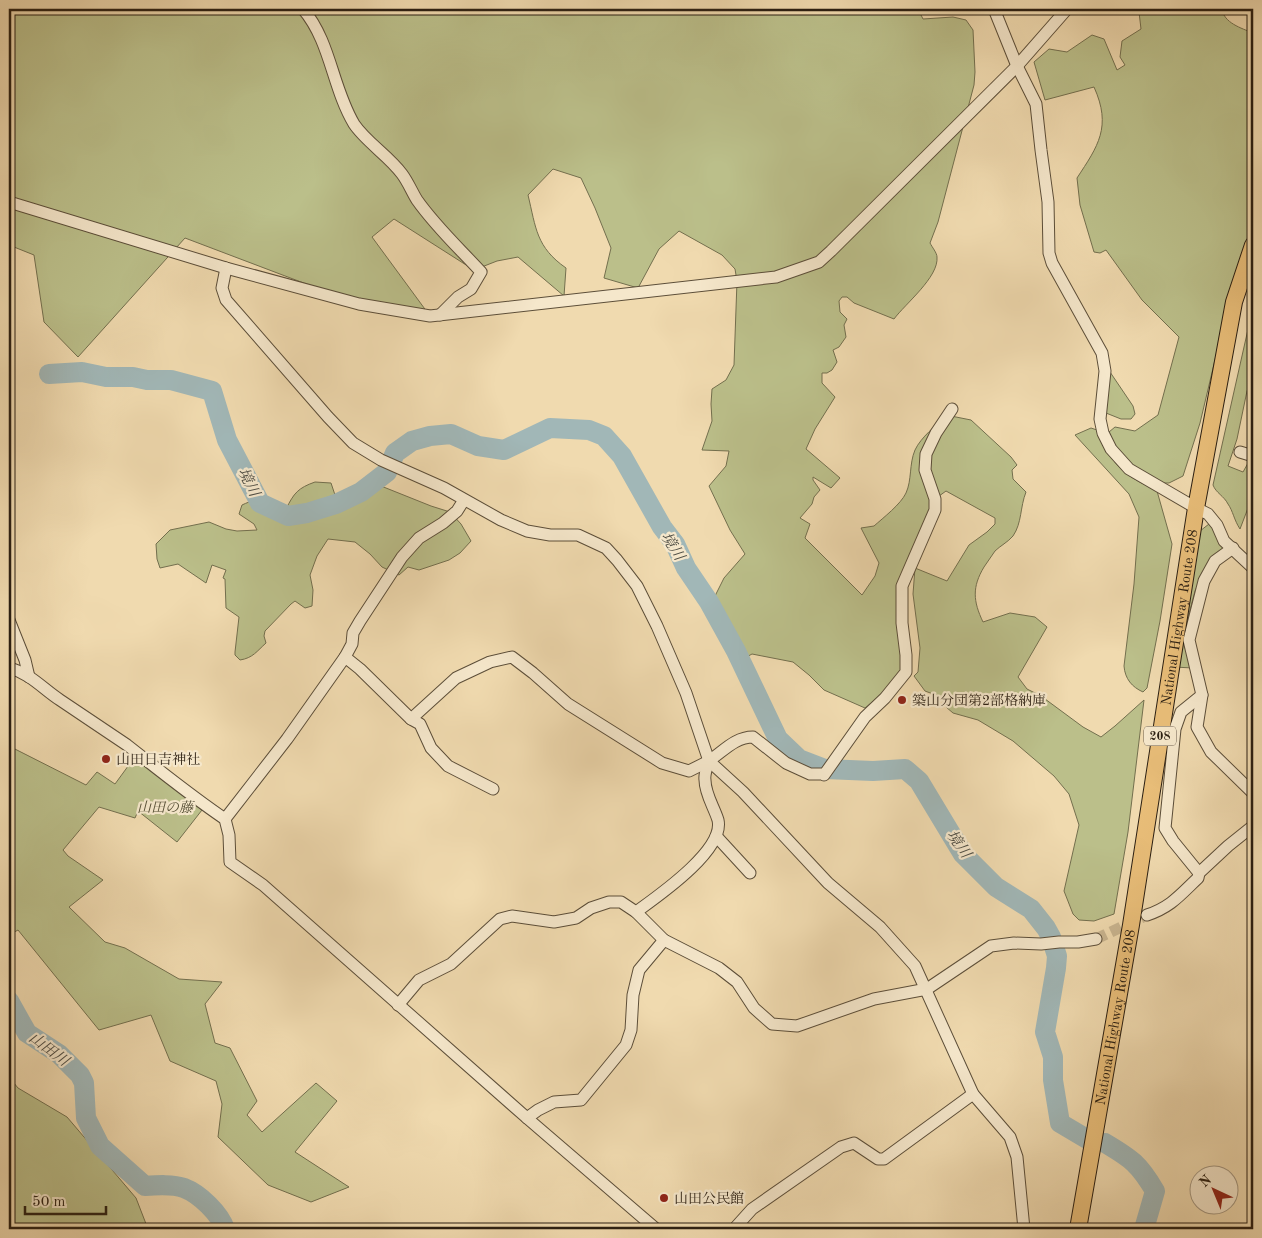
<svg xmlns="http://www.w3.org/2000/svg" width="1262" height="1238" font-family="'Old Standard TT','Noto Serif JP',serif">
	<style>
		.green { fill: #bbbf8a; stroke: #736f4e }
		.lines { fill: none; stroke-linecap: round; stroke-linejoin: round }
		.river { stroke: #a1b7b7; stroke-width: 20 }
		.minor-tunnel { stroke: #c9b590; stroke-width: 11; stroke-dasharray: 11 5.5; stroke-linecap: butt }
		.minor-casing { stroke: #5c4e39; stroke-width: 13 }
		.highway-casing { stroke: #2b1f12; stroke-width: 18 }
		.minor { stroke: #f5e7cb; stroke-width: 11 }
		.highway { stroke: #e8bd78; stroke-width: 16 }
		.poi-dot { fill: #8f2418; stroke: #f5e7cb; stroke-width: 2 }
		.labels { text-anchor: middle; stroke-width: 4.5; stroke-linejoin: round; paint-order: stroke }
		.shield { fill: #f5e7cb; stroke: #685b4a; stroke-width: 1 }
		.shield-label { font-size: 12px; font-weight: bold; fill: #2b1f12 }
		.street-label { font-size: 14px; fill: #2b1f12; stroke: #f5e7cb }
		.poi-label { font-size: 14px; fill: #2b1f12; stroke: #f5e7cb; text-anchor: start }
		.park-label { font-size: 14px; font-style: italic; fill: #564f36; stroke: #f5e7cb }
		.water-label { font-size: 15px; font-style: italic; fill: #4e4d44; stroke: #f5e7cb }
	</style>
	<rect width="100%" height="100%" fill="#f0daaf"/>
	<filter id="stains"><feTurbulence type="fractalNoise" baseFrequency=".004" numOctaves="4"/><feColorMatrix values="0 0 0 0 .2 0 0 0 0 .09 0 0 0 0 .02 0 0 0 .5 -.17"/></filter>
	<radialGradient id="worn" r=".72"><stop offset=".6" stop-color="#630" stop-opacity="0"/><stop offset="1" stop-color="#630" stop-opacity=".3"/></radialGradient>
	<g class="green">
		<path d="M9,9H918L923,19L953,17L966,20L973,30L975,72L974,85L938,222L930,243C932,247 937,253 937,257C939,277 905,304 894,319L854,303L847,297H842L839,301L840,312L847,319L844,325L846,337L839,347L833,350L837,362L832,370L827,373H822V383L835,397L815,429L806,449L840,478L831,488L813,477V480L820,490L814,497L812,504L800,518L810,524L805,538L862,595L875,576L879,563L861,528L874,526C883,518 901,504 906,493C912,480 909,464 915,450C921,437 936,426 946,415L971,420L1011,457L1017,465L1012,470L1013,479L1026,492C1020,507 1022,523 1013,536C1008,542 1000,546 995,551C991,556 988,562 984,567C972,587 973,601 983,622L1010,613L1035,617L1047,627L1018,677L1027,689L1041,696L1083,727L1101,737L1115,726L1144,700L1128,832L1114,914L1094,921L1079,920L1073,914L1064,891L1079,825L1069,794L1054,776L1013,741L978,720L953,713L946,707L941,697L925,691L914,676L918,672L920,648L913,594L915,568L947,581L969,545L987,532L995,524V518L946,491L935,499L902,586L906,672L885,698L876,699L865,708L824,690L809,675L793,662L752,654L743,659L722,623L714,598L724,578L745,554L730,530L709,486L726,466L729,451L702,450L712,421L711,404L712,389L726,380L734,365L737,281L735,269L722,255L679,231L659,249L638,288L604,278L611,248L595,208L581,178L553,169L528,195C536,228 536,247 566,268L564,296L518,257L497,261L474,270L394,219L372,237L430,316L359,304L185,238L78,357L44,322L34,255L9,245Z"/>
		<path d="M1137,9H1222C1224,23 1241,28 1253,33V230L1229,301L1200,423L1183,476L1169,483H1164L1136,469L1119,455L1109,432L1115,427L1135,431L1158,415L1179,337L1142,300L1106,250L1100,253L1094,252L1080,205L1077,178C1098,146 1112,127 1094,87L1045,100L1034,62L1049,49L1067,52L1092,35L1104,39L1117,70L1125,65L1120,57L1122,41L1141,29L1139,12Z"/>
		<path d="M1253,307V380L1247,391L1237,439L1228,466L1243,472L1252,456H1253V495L1240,529C1234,520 1233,511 1228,504C1224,496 1216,493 1213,485Z"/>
		<path d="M1110,372L1133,406L1135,414L1131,419H1121L1106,413Z"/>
		<path d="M1091,428L1097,430C1104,443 1109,457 1120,468C1130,478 1144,484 1157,491L1172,544L1160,621L1147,688L1143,692C1132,687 1125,679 1124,666L1134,584L1139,517L1129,494L1075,435Z"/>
		<path d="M315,482L331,483L335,495L346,505L381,486L431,506L450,512L461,524L471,541L460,553L449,560L419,570L408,567L399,575L382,567L370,554L355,542L328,539L317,556L310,575L313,590L312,606L305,608L295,601L291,604L265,631L264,636L266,643C257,651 253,658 240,660L235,655V652L239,617L226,608L225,579L223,578L226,570L212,565L206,583L178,564L160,568L157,559L156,544L170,530L209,522L226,529L237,531L257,530L254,524L239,514L242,505C261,496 269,499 286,509C294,493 298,488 315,482Z"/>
		<path d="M1209,524C1217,532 1219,545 1227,554L1200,580L1195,591L1183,636L1185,648L1193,668L1174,667L1200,531Z"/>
		<path d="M9,746L86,785L97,772L115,784L134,758L202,810L177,842L138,811L135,818L99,807L63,850L68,856L103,880L69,907L105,942L125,948L179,979L222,982L205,1004L215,1043L230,1048L257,1101L247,1115L262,1132L316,1083L337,1101L295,1152L349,1187L311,1202L268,1185L218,1137L222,1104L216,1081L170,1061L151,1015L99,1030L18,930L9,935Z"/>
		<path d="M9,1077L18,1088L67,1117L136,1198L148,1229H9Z"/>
	</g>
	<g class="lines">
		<g class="river">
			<path d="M49,374L82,372L106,377H133L147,380H171L212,391L227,440L260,503L288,516L307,513L336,504L361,492L387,472L395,453L412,441L430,436L451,434L478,446L504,450L550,428L589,430L604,436L622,456L662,527L675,544L686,568L709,602L736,651L778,739L799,759L825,769L873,771L905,769L919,781L963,854L996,887L1031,909L1046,928L1051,937L1057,956L1056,968L1045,1032L1053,1057V1080L1060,1123L1087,1139"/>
			<path d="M9,1001L27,1033L59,1054L80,1075L84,1083L86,1118L100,1146L145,1186C158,1185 173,1184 184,1188C200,1194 220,1214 225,1229"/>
			<path d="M1105,1143C1132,1159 1139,1164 1155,1191L1144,1229"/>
		</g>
		<path class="minor-tunnel" d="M1096,939L1147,915"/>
		<g class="minor-casing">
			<g id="minor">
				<path d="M303,9C331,42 332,87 354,124C366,142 389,156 402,174C408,182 412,192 417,200C436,227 459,248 481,272L471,289L458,297L440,315"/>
				<path d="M994,9L1017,66L1036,104L1041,150L1048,202L1049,253L1052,263L1102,353L1105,371L1100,419L1103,433L1111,449L1129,469L1196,508L1208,514L1217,525L1224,541L1253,568"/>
				<path d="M9,202L226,268L359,304L430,316L776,277L819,262L831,251L1017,66L1067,9"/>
				<path d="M226,268L222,288L226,300L328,417L353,443L381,460L444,488L501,520L527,531L550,535H578L606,548L617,560L637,586L657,626L686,693L709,761L743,792L828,883L880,927L915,966L973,1094L1010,1137L1017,1157L1024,1229"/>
				<path d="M1240,452L1253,456"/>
				<path d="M1233,548L1215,561L1204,581L1189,640L1202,695L1197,727L1211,752L1253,793"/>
				<path d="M9,620L25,660L29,677"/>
				<path d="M345,657L352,644L353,633L360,621L402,557L419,538L443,523L457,511L464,500"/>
				<path d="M9,668C30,673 43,689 60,700C82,715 105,730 127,745C159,770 191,796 225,819L229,835L230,862L263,885L527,1118L656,1229"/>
				<path d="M411,719L420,724L431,748L448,766L493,789"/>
				<path d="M225,819L287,739L345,657L360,669L411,719L456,678L490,662L512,657L533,673L568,704L662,763L689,771C695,768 701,765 707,762C722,753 734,737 753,737L786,763L810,774H823L824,775L865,717L885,698L906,672V655L902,623V586L935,510V499L925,470L926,454L936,433L952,409"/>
				<path d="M716,836L750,873"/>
				<path d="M1199,873L1173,841L1165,828L1175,729L1181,712L1202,695"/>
				<path d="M636,912C658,896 725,850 718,820C714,807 705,794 705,780C704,774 707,767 709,761"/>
				<path d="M1147,915C1171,907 1180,895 1198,878L1199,873L1228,846L1253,826"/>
				<path d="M398,1005L419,980L451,964L500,919L512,916L554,922L576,918L591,908L609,902H621L636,912L664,940L719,968L737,982L754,1008L772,1024L797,1026L874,999L927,989L991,946L1014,943L1041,944L1059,942H1078L1096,939"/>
				<path d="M527,1118L538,1110L554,1102L581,1100L626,1045L631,1030L633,995L639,970L664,940"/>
				<path d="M734,1229L752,1209L841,1147L854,1143L878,1159H884L973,1094"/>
			</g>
		</g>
		<g class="highway-casing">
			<g id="highway">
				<path id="s1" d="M1078,1229L1131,925L1196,508L1234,302L1253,245"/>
			</g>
		</g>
		<use href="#minor" class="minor"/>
		<use href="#highway" class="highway"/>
	</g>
	<g class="poi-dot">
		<circle cx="902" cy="700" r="5"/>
		<circle cx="106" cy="759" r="5"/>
		<circle cx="664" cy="1198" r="5"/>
	</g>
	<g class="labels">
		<rect class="shield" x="1144" y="726.5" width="32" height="19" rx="4"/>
		<g class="shield-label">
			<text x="1160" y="740">208</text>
		</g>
		<g class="street-label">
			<text dy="5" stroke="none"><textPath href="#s1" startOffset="620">National Highway Route 208</textPath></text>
			<text dy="5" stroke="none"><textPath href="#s1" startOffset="215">National Highway Route 208</textPath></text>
		</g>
		<g class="poi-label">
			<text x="912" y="705">築山分団第2部格納庫</text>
			<text x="116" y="764">山田日吉神社</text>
			<text x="674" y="1203">山田公民館</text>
		</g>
		<g class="park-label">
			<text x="165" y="812">山田の藤</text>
		</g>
		<g class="water-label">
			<text transform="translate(249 482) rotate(63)" y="5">境川</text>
			<text transform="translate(673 546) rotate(58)" y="5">境川</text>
			<text transform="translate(959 844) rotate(55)" y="5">境川</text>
			<text transform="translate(49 1049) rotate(37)" y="5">山田川</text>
		</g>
	</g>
	<rect width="1262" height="1238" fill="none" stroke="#f0daaf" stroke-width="30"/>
	<rect x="10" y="10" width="1242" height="1218" fill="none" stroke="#2b1f12" stroke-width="2.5"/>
	<rect x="15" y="15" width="1232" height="1208" fill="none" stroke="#2b1f12"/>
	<g transform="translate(1214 1190) rotate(316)"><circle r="24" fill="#f5e7cb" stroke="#a49781"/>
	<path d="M0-4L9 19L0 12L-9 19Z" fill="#8f2418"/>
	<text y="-8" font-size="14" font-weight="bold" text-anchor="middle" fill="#2b1f12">N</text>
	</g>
	<path d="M25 1206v8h81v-8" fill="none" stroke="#2b1f12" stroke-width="2.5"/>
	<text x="32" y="1206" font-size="15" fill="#2b1f12" stroke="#f5e7cb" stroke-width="4" paint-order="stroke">50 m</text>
	<rect width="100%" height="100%" filter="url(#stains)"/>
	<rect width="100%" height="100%" fill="url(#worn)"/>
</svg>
